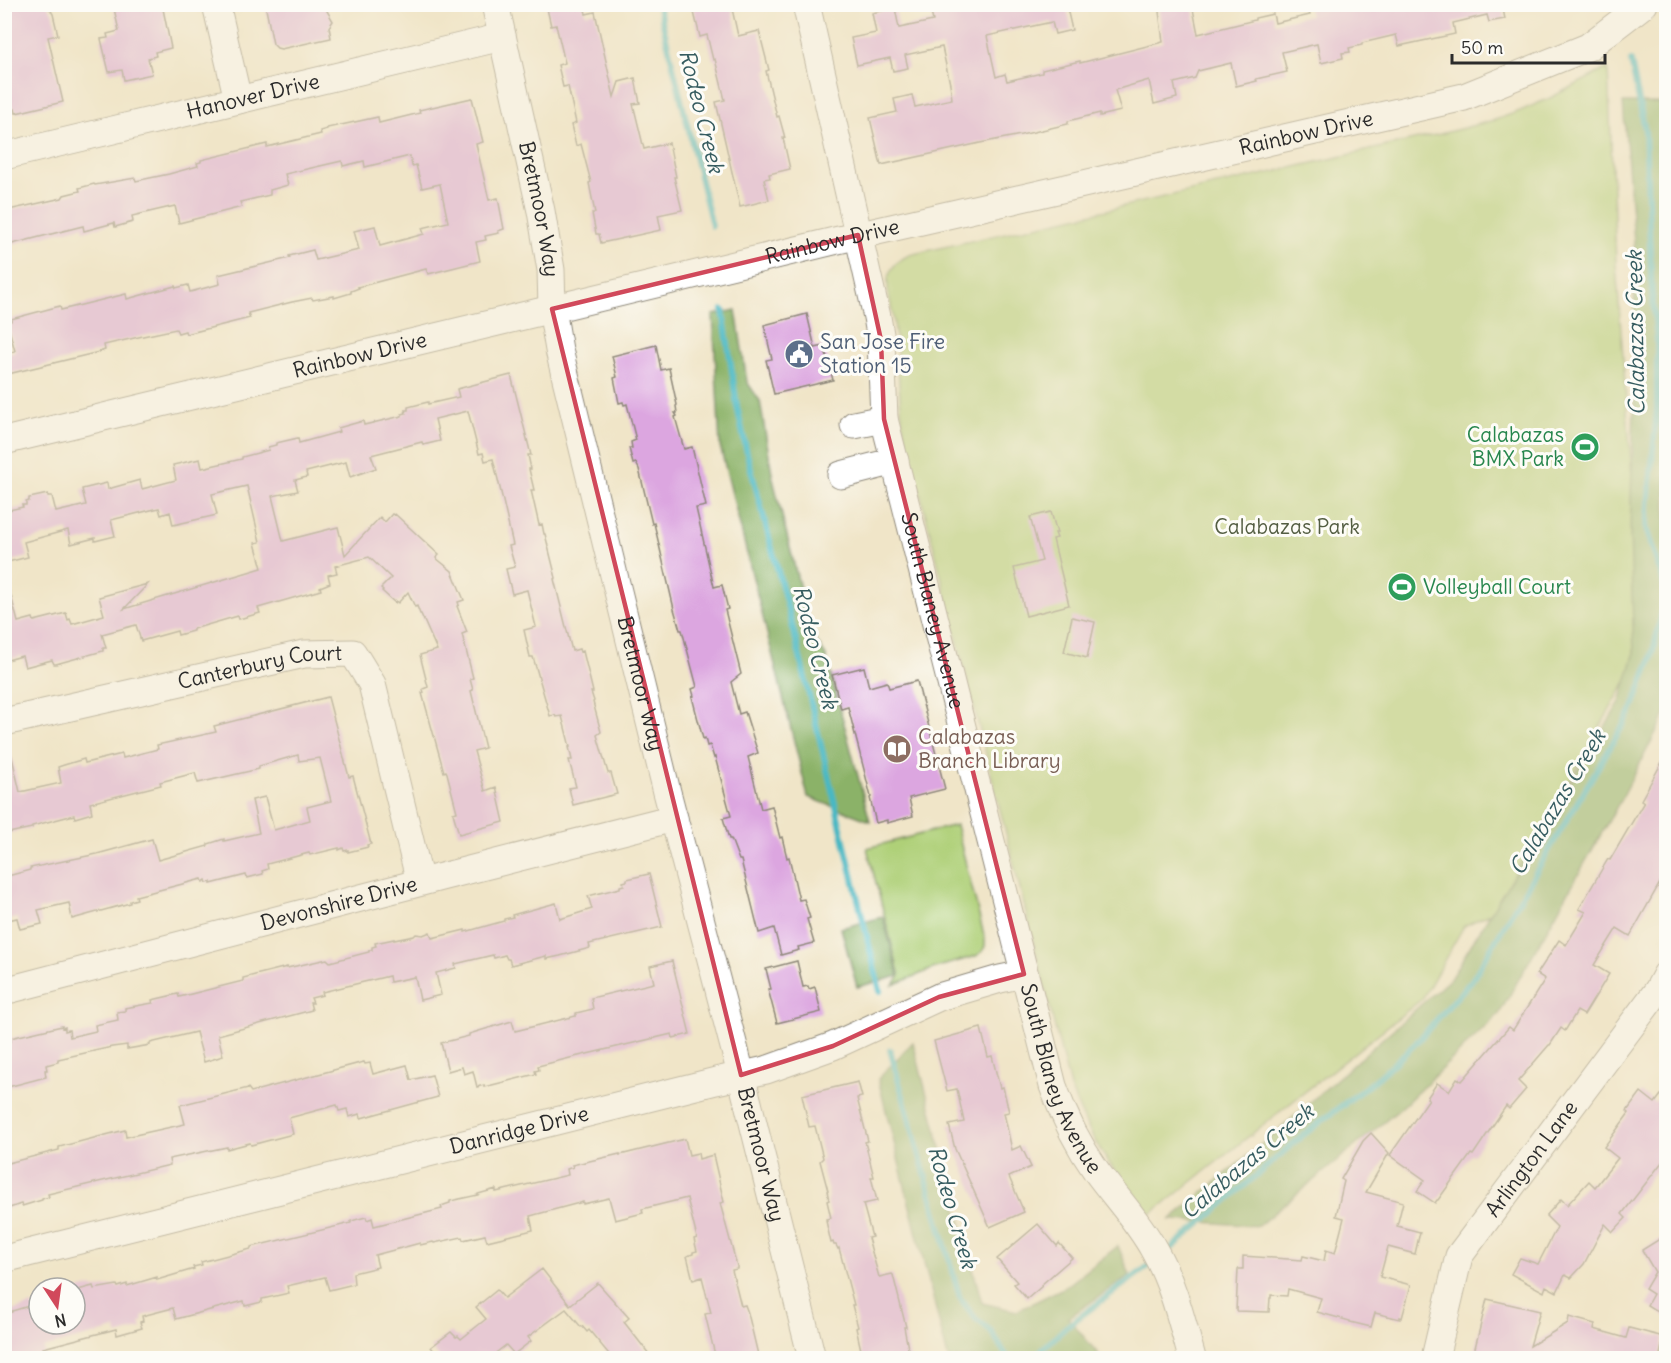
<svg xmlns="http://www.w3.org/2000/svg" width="1671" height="1363" font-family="Delius,sans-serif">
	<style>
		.green { fill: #afd078; stroke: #6d7e52; stroke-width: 1.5 }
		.forest { fill: #8bb268; stroke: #5b6e4a; stroke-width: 1.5 }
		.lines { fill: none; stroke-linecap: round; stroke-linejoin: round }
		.stream { stroke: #4ab8c3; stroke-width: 6 }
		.building { fill: #dca6e0 }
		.minor-casing { stroke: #8e887a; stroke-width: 29 }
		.minor { stroke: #fff; stroke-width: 27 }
		.marked { fill: none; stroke: #d1495b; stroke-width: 4.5; stroke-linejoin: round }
		.labels { text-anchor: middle; stroke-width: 6; stroke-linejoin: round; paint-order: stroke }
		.street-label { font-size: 21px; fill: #2b2b2b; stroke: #fdfcf7 }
		.service-label { font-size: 21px; fill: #4e5e75; stroke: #fdfcf7; text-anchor: start }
		.leisure-label { font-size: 21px; fill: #27864d; stroke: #fdfcf7; text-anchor: end }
		.park-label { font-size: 21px; fill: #535d42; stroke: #fdfcf7 }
		.education-label { font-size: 21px; fill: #785e54; stroke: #fdfcf7; text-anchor: start }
		.water-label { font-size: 22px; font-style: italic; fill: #365c60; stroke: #fdfcf7 }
	</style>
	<rect width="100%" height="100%" fill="#fdfcf7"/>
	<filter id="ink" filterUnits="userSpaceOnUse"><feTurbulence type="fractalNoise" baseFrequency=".0167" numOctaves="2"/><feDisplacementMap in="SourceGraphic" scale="12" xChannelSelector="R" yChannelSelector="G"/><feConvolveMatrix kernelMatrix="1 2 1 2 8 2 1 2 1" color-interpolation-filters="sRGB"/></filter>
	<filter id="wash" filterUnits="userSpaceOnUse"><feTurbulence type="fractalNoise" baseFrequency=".008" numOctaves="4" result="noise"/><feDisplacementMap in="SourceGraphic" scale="24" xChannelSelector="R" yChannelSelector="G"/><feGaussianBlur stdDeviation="1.35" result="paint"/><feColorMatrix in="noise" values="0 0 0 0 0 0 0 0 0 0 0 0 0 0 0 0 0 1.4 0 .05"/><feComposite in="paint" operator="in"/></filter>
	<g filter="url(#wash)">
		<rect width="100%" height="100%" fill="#f0e5c8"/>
		<g class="green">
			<path d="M1608,68L1616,264L1645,648L1495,911L1464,926L1422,999L1151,1214C1137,1197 1122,1181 1109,1163C1092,1139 1081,1114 1070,1087L903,425C898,391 899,357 894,324C893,309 886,292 888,278C891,266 899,260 909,255L1440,134L1495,120L1520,111L1550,98Z"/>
			<path d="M956,825L985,939V946L982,952L976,956L935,968L893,985L900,976L867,848Z"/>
		</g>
		<g class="forest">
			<path d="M1623,103H1666V713L1624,794L1499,1014L1400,1109L1258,1226L1170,1220L1282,1127L1450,979L1620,702L1634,655L1630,532L1635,370L1634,242Z"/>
			<path d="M736,310L747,382L760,401L773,479L811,633L826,656L870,821L808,797L720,446L713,315Z"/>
			<path d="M883,917L899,976L857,987L841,928Z"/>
			<path d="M913,1042L982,1303L1017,1311L1067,1286L1118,1246L1130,1275L1068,1318L1100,1356L1098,1358H948L878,1079Z"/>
		</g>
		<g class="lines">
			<g class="stream">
				<path d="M658,4L712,226"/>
				<path d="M723,310L737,406L748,458L794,632L880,991"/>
				<path d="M890,1050L960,1298L976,1319L990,1330L1008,1358"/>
				<path d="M1165,1254L1302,1136L1379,1077L1415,1044L1472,980L1632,710L1651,660L1663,609L1666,590L1646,528L1657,409V341L1652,293L1645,131L1631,61"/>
				<path d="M1033,1358L1066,1327L1154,1262"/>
			</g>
		</g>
		<g id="blocks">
			<g class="building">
				<path d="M4,4H47L53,14L58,35L48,37L63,102L16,113L15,109L12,110L4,78Z"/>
				<path d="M113,4H162L171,48L155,52L156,56L148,58L152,74L124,80L122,70L109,72L101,39L108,38L107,34L119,31Z"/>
				<path d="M265,4H325L327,11L333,21L329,27L331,38L281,49L277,48L273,44Z"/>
				<path d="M546,4H584L586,14L595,12L614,97L619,82L635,78L640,103L633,104L644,149L669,143L676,177H674L682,210L658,215L661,230L601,243L599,234H596L592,213H595L589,183L591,182L581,144L576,146L571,125L576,123L568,86L563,87L558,65L565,63L556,25L551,26Z"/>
				<path d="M692,4H731L738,36L759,31L769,70L766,71L777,117L779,116L785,138H783L790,169L769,174L770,178L764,179L769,200L740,207L716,102L725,100L715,59L713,60L707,35L700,37Z"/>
				<path d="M929,4H983L984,9L1002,4H1066L1072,30L1055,34L1052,22L987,36L996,77L1005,74L1007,81L1042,73V70L1080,61V63L1163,42L1158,4H1192L1198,34L1255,20V18L1273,14L1275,23L1310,15L1308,9L1328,4H1502L1505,19L1489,22L1487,15L1453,23L1455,34L1399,46L1396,35L1362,43V45L1349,48L1350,52L1342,53L1343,58L1321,63L1317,44L1282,52L1287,72L1256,79L1257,81L1236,86L1231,63L1198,71L1195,78L1174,83L1177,98L1154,104L1149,80L1115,90L1121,111L1100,116V113L1068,121V124L1021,135L980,143L881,165L870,118L897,112L894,99L912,95L915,107L952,99L950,84L942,47L905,55L908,68L893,71L890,58L857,65L851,38L876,33L872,13L895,8L899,28L933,21Z"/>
				<path d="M472,98L483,142L476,144L489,200L498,198L504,229L498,231L499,233L485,236L486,240L476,242L480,261L428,274L426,269L358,287L359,288L351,291V293L334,298V296L313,300L312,298L292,302L248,313L250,318L186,334L185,331L178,333L176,329L143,336L104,345L105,350L99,352L4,375V354L15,351L7,322L11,321V319L60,306L61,310L126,294L127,299L175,286L176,288L188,285L190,292L220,284L218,275L290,258L289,256L313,250L316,260L359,250L354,231L375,226L380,246L424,234L422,228L448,222L440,184L422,188L416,165L412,166L410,156L365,167L364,161L343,166L342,161L285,174L288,185L270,190V195L240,202L242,207L179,223L175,206L132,216L133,222L115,227L114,223L84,231L83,226L4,246V211L62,198L64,195L80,191L79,188L94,184L95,185L135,178L136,181L169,174L198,166L197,163L201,162V160L267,144V147L321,134L320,131L327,129V128L378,117L379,123L420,113L419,110Z"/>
				<path d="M807,314L815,348L824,346L833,380L774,394L766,360L772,359L764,325Z"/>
				<path d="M656,345L661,370L669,368L677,405L676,406L677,413H675L677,416L675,417L684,449L692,447L706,506L696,508L714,587L722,585L728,609L725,610L741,674L731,682L739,714L745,712L758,753L748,757L761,809L772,806L780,838L782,837L787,858L789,857L799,900L804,899L810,918L807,919L814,943L798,947L799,950L781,955L774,928L759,933L741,860H739L731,839H729L723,818L731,816L715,757L714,758L710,745L707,746L705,738L703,739L697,716L692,697L694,696L692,689L697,687L682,630H680L674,609L654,523L652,524L639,469L636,463L633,464L629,448H632L631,442L636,440L627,404L624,405L623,402L619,403L614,378L617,377L612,356Z"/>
				<path d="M511,375L531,455H528L531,469H529L534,490H531L539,525L542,524L544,534H545L556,578L554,579L572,651L579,649L580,652L583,651L593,692H591L594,701L593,702L601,732L597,735L608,773H611L617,794L573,805L569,788L576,787L569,760H572L569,747H570L562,716L556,717L555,715L550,716L533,657H530L524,630L536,627L527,590L512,594L506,569L515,567L509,546L513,545L500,488L493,459L485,461L483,453L479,454L468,411L435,419L440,441L423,445L422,442L371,455L376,468L350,477L346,462L306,472L307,477L295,480L298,491L272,496L283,541L338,527L345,555L380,517L385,522L392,514L394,515L395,514L439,555L436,558L452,571L464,600L458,602L459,605L457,606L467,632L462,634L473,678L470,679L473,690L471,691L485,748L474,751L485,791L496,787L504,822L459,834L453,813L457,812L447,773L446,771L444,772L439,754L422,693H424L423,689L428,687L420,655L437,650L421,614H420L417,606L415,607L408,592L398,603L396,601L395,603L382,591L383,590L381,588L391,578L369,557L335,566L337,573L328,575L330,583L320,587L321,590L258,608L260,613L239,619L238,616L193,629V631L178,635L177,631L141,641L136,625L102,634L106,648H103V651L56,664H54L52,660L25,667L22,656L4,661V593L10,592L18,622L33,618L34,621L66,613L68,620L70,619L72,624L104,615L99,597L148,584L124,609L262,568L255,543L260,542L247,486L212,494L217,515L173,525L170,512L161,515L159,508L111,520L115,536L95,541V538L71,544L68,530L24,542L28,557L4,563V511L23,507L22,505H26V502L29,501V498L48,494V496H52L56,512L86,505L82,489L107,483L108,489L140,480L142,489L176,480L173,465L200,459L202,468L242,459V457L269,450L268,447L276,445V443L298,438L299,443L339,432L338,428L363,421L364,425L402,416V414L406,413L405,410H408V407L428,402V404L459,397L457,389Z"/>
				<path d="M1051,512L1057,533H1055L1057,538L1053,539L1069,605L1026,616L1014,568L1042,561L1030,517Z"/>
				<path d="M1072,617L1095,622L1087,658L1064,652Z"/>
				<path d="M864,667L869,687L887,682L889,688L917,681L945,789L909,798L913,816L887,823V820L876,823L870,798L871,797L848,707L841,709L832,675Z"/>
				<path d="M328,697L349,777L353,776L371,844L367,845L368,847L348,852V850L344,851L343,848L339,850V848L310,855L309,853L267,864L268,869L262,871L263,874L247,878L246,875L211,884V882L207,883L206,880L203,882L202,879L136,896L137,899L130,901V903L72,919L69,903L38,910L42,924L20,929L17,918L4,921V877L30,870V868L97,854L152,839L158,860L208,846V844L224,839V841L259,833L252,800L265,797L274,830L310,820L307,807L331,801L320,758L299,761L298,755L259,766V769L198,783L195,773L160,782L161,785L90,803L92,813L75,818L74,815L32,826V828L4,834V753H11L20,792L61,783L58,767L64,765L84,759L85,763L122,754L123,758L158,749L157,745L216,732L214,726Z"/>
				<path d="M1666,755V872L1630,936L1617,928L1594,965L1609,974L1584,1015L1577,1011L1565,1031L1561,1028L1550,1045H1549L1518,1081L1526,1089L1509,1109L1506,1106L1473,1155L1471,1154L1438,1200H1437L1435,1203L1417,1191L1425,1180L1390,1155L1429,1099L1427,1098L1437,1083L1449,1091L1457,1078L1462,1081L1509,1027L1513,1030L1545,979L1537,974L1559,940L1566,945L1586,912L1579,909L1602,869L1608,859L1610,860L1644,802L1641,800Z"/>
				<path d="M649,874L662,927L589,944L590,948L560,956L546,959V956L511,965L509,959H507L505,955L494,958L493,955L455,964L456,968L436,973L441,995L420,1000L415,977L390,982L389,976L322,992L323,995L311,998L313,1003H310L312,1010L218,1035L223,1056L204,1062L196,1032L150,1043V1045L127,1049V1045L112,1047L58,1059V1062L46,1065L47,1070H45L46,1077L4,1088V1042L11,1041L10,1038L62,1026V1028L65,1027V1031L69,1030L70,1037L96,1031L95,1025L118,1020L117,1012L125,1011V1008L153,1003L152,1000L178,994L179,997L243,981V978L287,967V968L327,959L330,962L369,952V950H372V947L376,946L375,943L394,939V940L414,936L416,934L423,935L430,932L432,938L465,930V932L504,921V919L513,917L512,915L556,903L560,919L592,909L588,896L620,888V886L624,885L623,882L627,881V879Z"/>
				<path d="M672,961L690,1034L673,1038L672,1034L570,1058L538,1066L539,1070L535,1071L536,1074L484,1087V1085L477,1087L473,1071L464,1074L462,1067L448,1071L441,1043L469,1036V1034L512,1021L515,1031L576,1016V1013L593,1009L591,998L654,983L650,966Z"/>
				<path d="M797,961L803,987L808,986L809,989L815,987L821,1012L777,1023L768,989H771L766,969Z"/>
				<path d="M981,1028L988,1057L992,1056L1000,1088L1003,1087L1009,1112L1004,1113L1012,1150L1021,1146L1031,1167L1009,1177L1024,1212L990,1227L955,1149L949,1125L964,1122L957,1089L947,1091L934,1041Z"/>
				<path d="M364,1062L365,1064L370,1063L373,1074L407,1065L411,1080L432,1075L438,1097L361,1118L360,1114L349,1117L347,1109L339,1111L337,1105L289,1118L293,1134L251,1145L250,1143L227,1149V1147L169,1159L170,1165L48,1194L49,1197L42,1199V1200L22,1206L21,1204L4,1210V1164L59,1150V1147L125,1130L126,1137L185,1124L180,1105L248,1088L251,1092Z"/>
				<path d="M858,1082L862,1097L857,1098L868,1141L865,1142L874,1177H871L877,1201L863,1204L872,1237L868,1238L879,1277L892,1274L893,1275L906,1327H904L910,1359H863L856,1328L858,1327L852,1305H854L839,1248L838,1249L836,1245H834L833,1242L831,1243L826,1221H827L826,1219L831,1218L827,1201L829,1200L827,1191H828L820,1161L823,1158L815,1126L809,1127L802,1095Z"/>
				<path d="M1666,1088V1157L1622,1214L1626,1218L1613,1232L1605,1224L1584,1264L1571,1278L1565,1275L1557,1292L1546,1286L1544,1292L1511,1274L1520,1258L1538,1264L1557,1227L1546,1216L1561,1199L1567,1205L1589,1181L1595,1187L1618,1158L1604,1147L1629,1113L1627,1111L1641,1092L1655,1103Z"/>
				<path d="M1371,1133L1389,1153L1366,1192L1403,1202L1397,1226L1420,1232L1415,1254L1388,1247L1380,1277L1411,1285L1402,1318L1400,1317V1319L1375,1313L1371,1327L1350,1322V1321L1317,1312L1321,1298L1288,1289L1287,1296L1271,1295V1298H1270L1269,1312L1236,1311L1238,1269H1243V1256L1302,1260L1303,1256L1324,1261L1326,1250L1335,1253L1344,1218L1336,1216L1344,1181L1341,1179L1363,1141Z"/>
				<path d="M685,1139L689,1155L698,1153L699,1159L713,1155L724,1202L720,1203L737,1266V1269L732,1270L741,1306L745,1305L748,1313L759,1359H716L705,1314L711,1313L702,1277L693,1280L687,1256L693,1254V1252L697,1251L694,1239L697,1238L687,1198L642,1209L643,1213L615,1220L609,1198L583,1204V1202L530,1216L533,1230L487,1241L485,1235L463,1240L462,1237L434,1243L433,1242L420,1245V1243L375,1255L378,1267L353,1273L354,1284L329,1290L325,1277L287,1286L289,1293L262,1299V1302L245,1306L244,1301L176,1319L173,1308L142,1316L143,1321L140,1322L142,1328L117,1335L116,1329L43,1348L46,1359H4V1314L12,1312V1311L32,1305L37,1324H75V1294L79,1293L78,1290L93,1286L94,1289L117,1285L118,1287L127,1284V1286L157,1277V1280L194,1269L193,1267L202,1265L201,1262L251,1249V1247L351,1223V1221L366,1217L367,1220L372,1218L374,1226L442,1209L441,1206L450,1203V1201L478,1195V1194L496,1189V1192L568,1175L567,1169L573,1167L572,1165L620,1154V1155Z"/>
				<path d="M1038,1224L1057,1246L1059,1243L1072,1258L1041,1285L1042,1286L1027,1299L1014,1284L1017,1282L997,1259Z"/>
				<path d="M1666,1235V1317L1647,1305L1653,1294L1645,1289L1655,1272L1642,1250Z"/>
				<path d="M542,1269L570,1305L598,1283L629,1318L624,1322L653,1359H613L589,1330L587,1332L582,1326L581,1327L566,1309L528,1337L531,1341L514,1354L506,1345L488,1359H440L431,1347L451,1332L456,1337L458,1336L461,1339L486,1319L476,1307L497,1290L504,1298Z"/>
				<path d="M1487,1299L1540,1311L1530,1346L1568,1323L1569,1317L1595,1324L1594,1329L1626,1338L1629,1328L1664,1337L1659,1359H1500L1474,1352Z"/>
			</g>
		</g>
	</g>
	<g filter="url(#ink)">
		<use href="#blocks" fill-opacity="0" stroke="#8e887a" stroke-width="1.5"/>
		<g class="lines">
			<g class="minor-casing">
				<g id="minor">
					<path d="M216,4L238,100"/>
					<path id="s1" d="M495,4L541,211L551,270L552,309L559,350L667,792L734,1047L812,1358"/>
					<path id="s2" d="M806,4L877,317L881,340L884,419L1053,1086C1064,1117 1078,1145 1097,1172C1116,1198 1139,1222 1154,1250C1173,1283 1182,1322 1192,1358"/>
					<path id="s3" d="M4,156L502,37"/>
					<path d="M854,425L884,419"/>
					<path id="s4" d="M4,441L834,241L1464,97L1588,47L1644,4"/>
					<path d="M841,475L895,461"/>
					<path id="s5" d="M4,722L304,654L353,653L372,684L420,882"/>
					<path id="s6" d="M4,991L445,876L674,818"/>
					<path id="s7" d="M4,1259L716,1081L766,1070L833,1046L939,997L1000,979L1024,974"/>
					<path id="s8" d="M1435,1358L1459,1256L1658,990L1666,975"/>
				</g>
			</g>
			<use href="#minor" class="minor"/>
		</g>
	</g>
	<path d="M0 0H1671V1363H0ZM858,235L881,340L884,419L1024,974L939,997L833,1046L741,1075L552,309Z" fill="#f0e5c8" fill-opacity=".55" fill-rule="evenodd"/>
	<path class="marked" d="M858,235L881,340L884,419L1024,974L939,997L833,1046L741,1075L552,309Z"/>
	<defs>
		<g id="civic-disc" transform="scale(1.5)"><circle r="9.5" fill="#5c6f8a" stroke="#fdfcf7"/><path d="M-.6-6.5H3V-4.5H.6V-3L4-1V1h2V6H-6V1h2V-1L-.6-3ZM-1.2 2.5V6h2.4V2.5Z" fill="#fff"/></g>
		<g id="stadium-disc" transform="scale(1.5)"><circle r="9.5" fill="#2e9e5b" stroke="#fdfcf7"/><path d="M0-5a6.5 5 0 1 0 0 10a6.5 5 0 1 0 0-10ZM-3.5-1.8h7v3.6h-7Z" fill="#fff"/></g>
		<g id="library-disc" transform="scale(1.5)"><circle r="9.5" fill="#8d6e63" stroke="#fdfcf7"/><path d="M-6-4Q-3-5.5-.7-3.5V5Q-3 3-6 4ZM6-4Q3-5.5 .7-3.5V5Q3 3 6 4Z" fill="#fff"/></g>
	</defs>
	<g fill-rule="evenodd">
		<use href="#civic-disc" x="799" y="354"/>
		<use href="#stadium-disc" x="1585" y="447"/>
		<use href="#stadium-disc" x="1402" y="587"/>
		<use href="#library-disc" x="897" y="749"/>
	</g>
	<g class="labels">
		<g class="street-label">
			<text dy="7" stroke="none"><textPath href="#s3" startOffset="256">Hanover Drive</textPath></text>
			<text dy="7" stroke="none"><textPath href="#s4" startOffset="1338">Rainbow Drive</textPath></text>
			<text dy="7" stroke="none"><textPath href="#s1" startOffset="210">Bretmoor Way</textPath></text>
			<text dy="7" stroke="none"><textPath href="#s4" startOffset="852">Rainbow Drive</textPath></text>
			<text dy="7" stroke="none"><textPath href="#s4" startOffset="366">Rainbow Drive</textPath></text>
			<text dy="7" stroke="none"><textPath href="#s2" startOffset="621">South Blaney Avenue</textPath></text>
			<text dy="7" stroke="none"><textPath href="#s5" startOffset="262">Canterbury Court</textPath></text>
			<text dy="7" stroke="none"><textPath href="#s1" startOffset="696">Bretmoor Way</textPath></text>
			<text dy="7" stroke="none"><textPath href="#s6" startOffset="346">Devonshire Drive</textPath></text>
			<text dy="7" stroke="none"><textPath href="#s2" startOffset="1107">South Blaney Avenue</textPath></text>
			<text dy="7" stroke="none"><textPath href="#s7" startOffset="531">Danridge Drive</textPath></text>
			<text dy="7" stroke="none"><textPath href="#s1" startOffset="1182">Bretmoor Way</textPath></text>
			<text dy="7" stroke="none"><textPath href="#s8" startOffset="226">Arlington Lane</textPath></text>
		</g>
		<g class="service-label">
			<text x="820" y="349">San Jose Fire<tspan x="820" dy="24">Station 15</tspan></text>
		</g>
		<g class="leisure-label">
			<text x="1564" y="442">Calabazas<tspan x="1564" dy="24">BMX Park</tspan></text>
			<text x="1423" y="594" text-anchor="start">Volleyball Court</text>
		</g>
		<g class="park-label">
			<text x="1287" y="534">Calabazas Park</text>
		</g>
		<g class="education-label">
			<text x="918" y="744">Calabazas<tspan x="918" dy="24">Branch Library</tspan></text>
		</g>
		<g class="water-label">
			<text transform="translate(702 111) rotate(76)" y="8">Rodeo Creek</text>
			<text transform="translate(1635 333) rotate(-91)" y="8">Calabazas Creek</text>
			<text transform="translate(816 647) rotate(76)" y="8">Rodeo Creek</text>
			<text transform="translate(1557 802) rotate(-59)" y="8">Calabazas Creek</text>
			<text transform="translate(1247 1161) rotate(-40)" y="8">Calabazas Creek</text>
			<text transform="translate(953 1207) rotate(74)" y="8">Rodeo Creek</text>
		</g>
	</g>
	<rect width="1671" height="1363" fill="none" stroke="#fdfcf7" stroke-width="24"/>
	<g transform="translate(57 1306) rotate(167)"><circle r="28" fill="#fdfcf7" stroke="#a9a8a5" stroke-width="1.5"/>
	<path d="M0-4.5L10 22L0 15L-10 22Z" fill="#d1495b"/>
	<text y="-9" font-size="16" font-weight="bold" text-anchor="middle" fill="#2b2b2b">N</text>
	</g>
	<path d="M1452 54v9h153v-9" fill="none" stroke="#2b2b2b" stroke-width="3"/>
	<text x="1461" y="54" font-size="18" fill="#2b2b2b" stroke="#fdfcf7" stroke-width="4.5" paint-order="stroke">50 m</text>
</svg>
